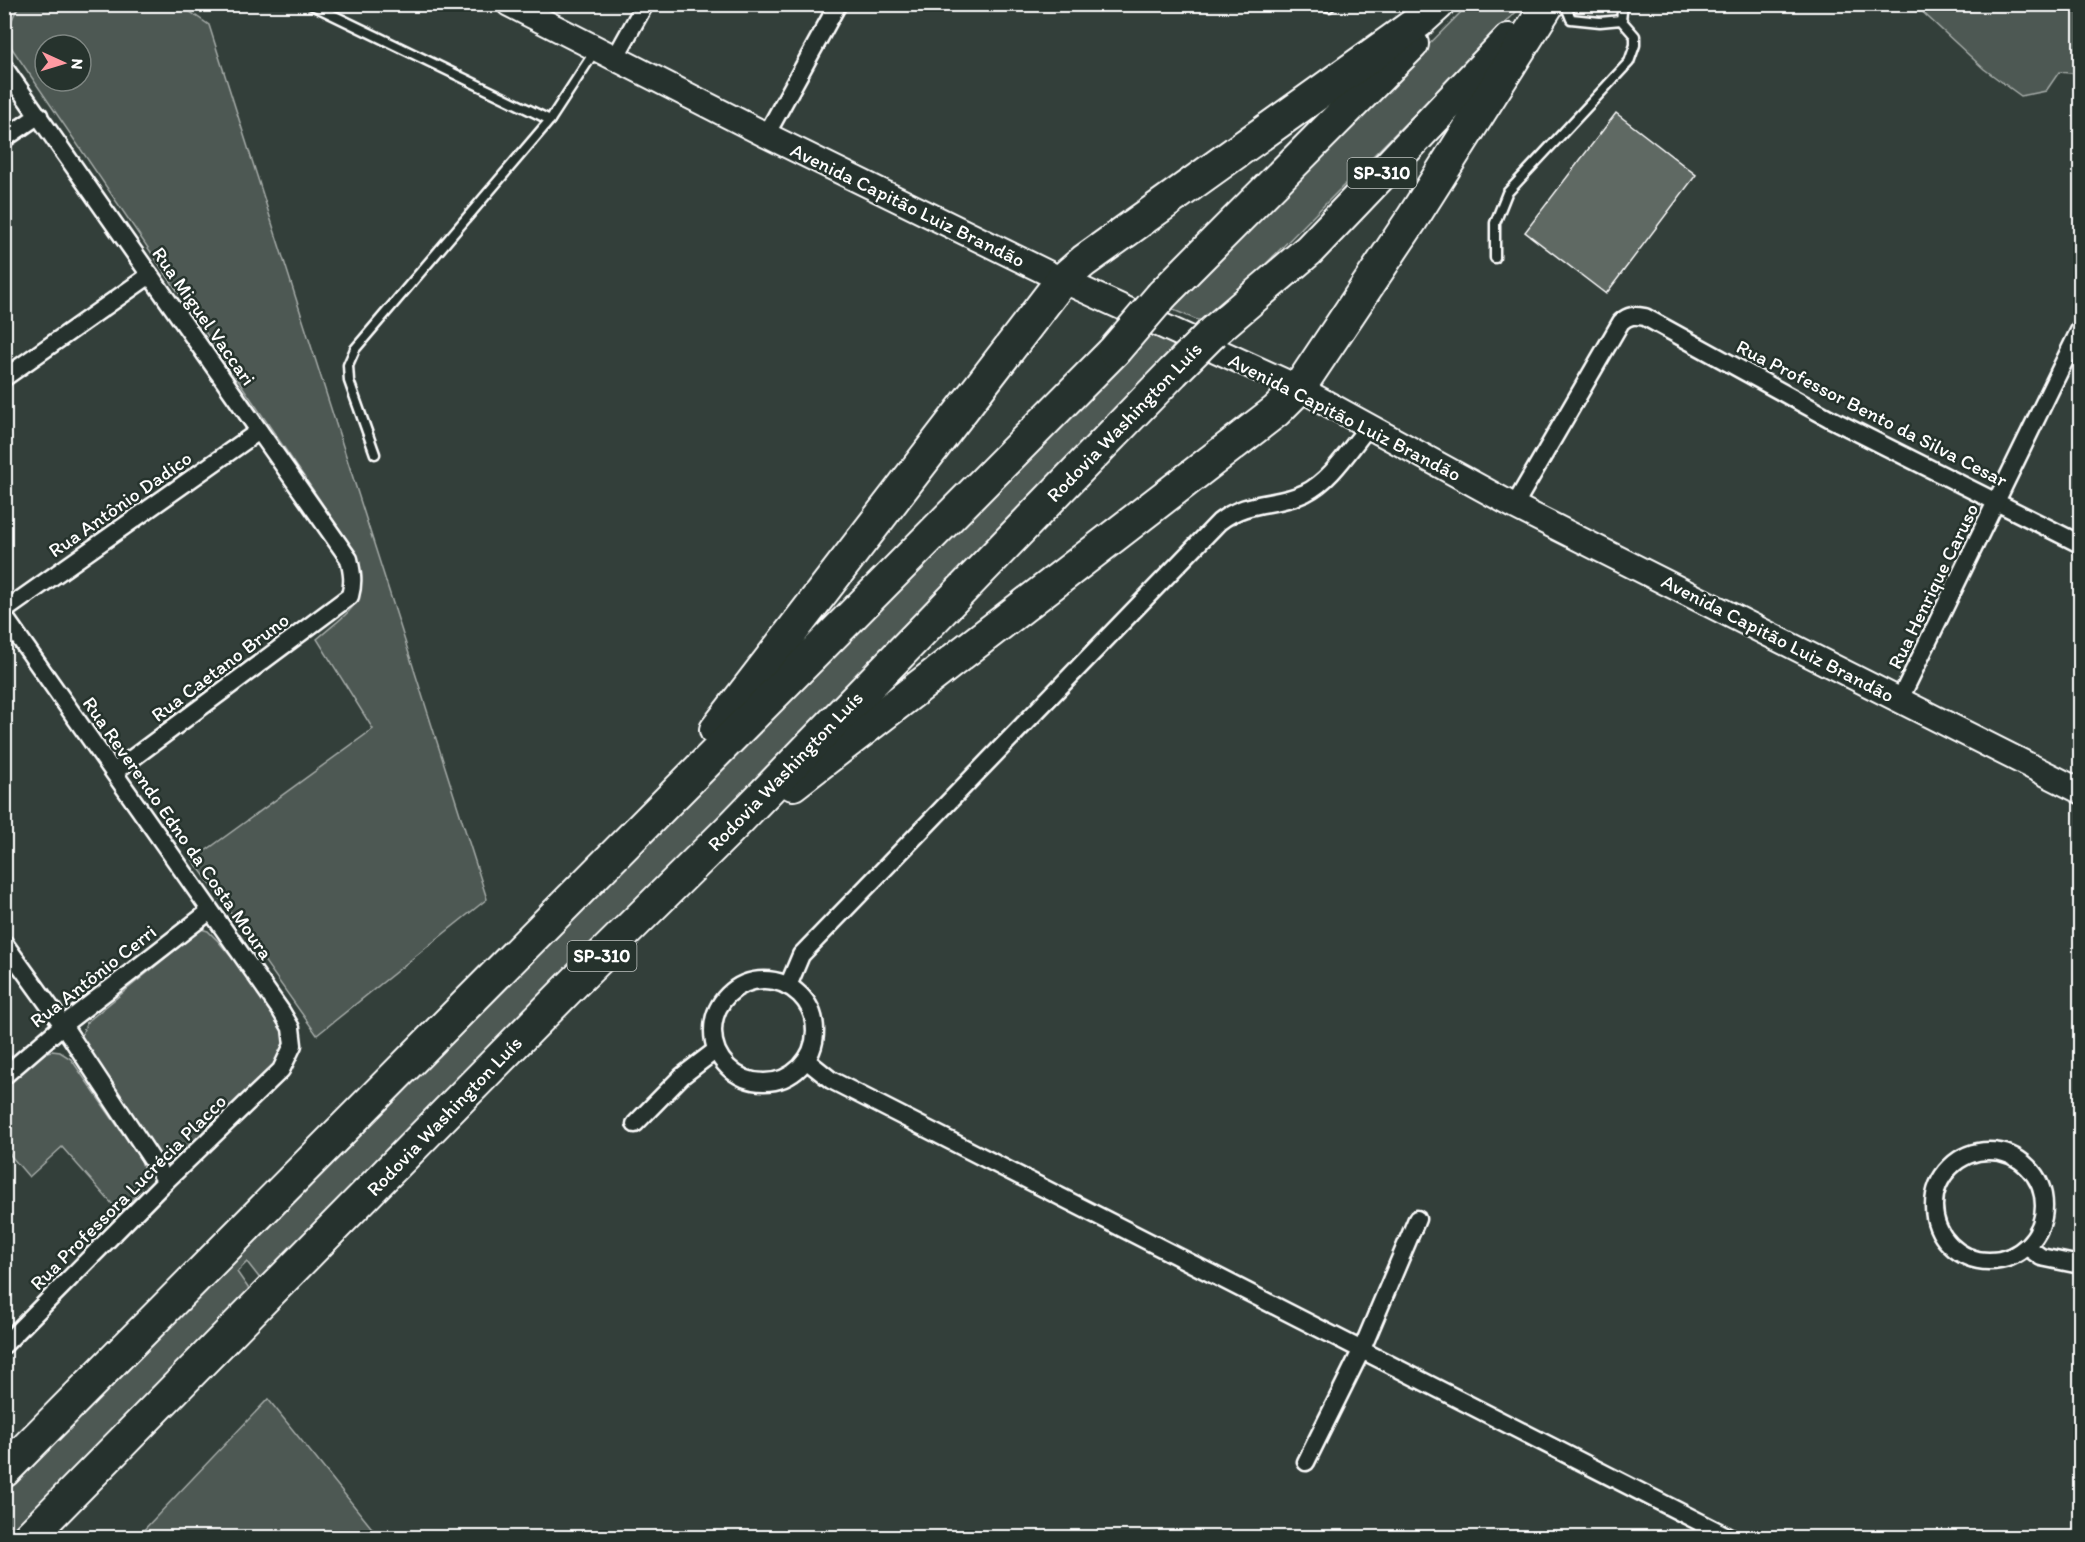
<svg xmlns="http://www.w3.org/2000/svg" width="2085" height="1542" font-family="Itim,sans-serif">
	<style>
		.green { fill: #4d5853; stroke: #a6aca9; stroke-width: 1.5; fill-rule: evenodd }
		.building { fill: #5f6964; stroke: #fff; stroke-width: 1.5 }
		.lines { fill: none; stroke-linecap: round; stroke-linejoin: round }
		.service-casing { stroke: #fff; stroke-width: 13 }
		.minor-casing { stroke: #fff; stroke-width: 21 }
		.secondary-casing { stroke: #fff; stroke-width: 28 }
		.motorway-casing { stroke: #fff; stroke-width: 36 }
		.service { stroke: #26332d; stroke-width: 8 }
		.minor { stroke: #26332d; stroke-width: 16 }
		.secondary { stroke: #26332d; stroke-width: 24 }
		.motorway { stroke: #26332d; stroke-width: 32 }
		.motorway-bridge-casing { stroke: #fff; stroke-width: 36; stroke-linecap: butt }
		.motorway-bridge { stroke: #26332d; stroke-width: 32 }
		.labels { text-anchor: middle; stroke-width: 5; stroke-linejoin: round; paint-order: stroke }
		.shield { fill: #26332d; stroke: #bec2c0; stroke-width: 1.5 }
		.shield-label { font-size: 18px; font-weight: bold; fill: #fff }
		.street-label { font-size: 20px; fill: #fff; stroke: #26332d }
	</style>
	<rect width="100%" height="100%" fill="#333f3a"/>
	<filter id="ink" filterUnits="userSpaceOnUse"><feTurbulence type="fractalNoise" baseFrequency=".0167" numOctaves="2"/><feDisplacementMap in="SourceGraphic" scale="12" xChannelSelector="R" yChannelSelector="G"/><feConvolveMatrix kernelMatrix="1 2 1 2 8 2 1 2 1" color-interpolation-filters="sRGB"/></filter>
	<g filter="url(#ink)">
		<g class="green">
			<path d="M20,4L180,5L209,25L487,899L317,1035L193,860L373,729L317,639C351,609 372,602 356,553L11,47C6,30 11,19 20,4ZM45,45H81V81H45Z"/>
			<path d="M1468,5H1523L1210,320H1197L1169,308Z"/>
			<path d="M1915,5H2080V74L2059,72L2046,91L2021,96L1984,69Z"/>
			<path d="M1146,330L1174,345L1163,364L265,1285L247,1262L237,1272L251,1292L13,1537H5L4,1489L228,1259L290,1205Z"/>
			<path d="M201,929L208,931L218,941C235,962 279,1009 284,1032C286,1045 280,1057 275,1068L173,1163L165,1164L83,1046L82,1034L87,1022Z"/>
			<path d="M52,1051L60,1052L71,1059L141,1160C150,1184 135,1197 120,1213L62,1147L29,1177L5,1149L4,1089L41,1053Z"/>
			<path d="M268,1399L379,1537H137Z"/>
		</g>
		<path class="building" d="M1616,113L1696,175L1606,294L1525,232Z"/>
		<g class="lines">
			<g class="service-casing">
				<g id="service">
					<path d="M310,4L550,120"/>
					<path d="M1329,7L1332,4"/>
					<path d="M1621,20L1623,4"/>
					<path d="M1495,258V223L1507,193L1629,62L1635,45V36L1621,20L1600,22L1571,19L1565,4"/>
					<path d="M375,454L349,381L348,365L355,349L550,120L595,51"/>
				</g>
			</g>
			<g class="minor-casing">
				<g id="minor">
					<path d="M615,58L645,4"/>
					<path d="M4,67L349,559C352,572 354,582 350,596L114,772"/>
					<path d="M766,135L838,4"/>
					<path d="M4,139L39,115"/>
					<path d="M4,378L150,275"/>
					<path d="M1514,506L1621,322C1629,315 1634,315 1645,317L1829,418L2080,544"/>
					<path d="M4,611L259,431"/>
					<path d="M4,616L281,1011L291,1028L293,1045L281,1070L166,1181L4,1345"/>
					<path d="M1900,699L2080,329"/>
					<path d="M4,943L63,1025L166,1181"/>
					<circle cx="764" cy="1031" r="51"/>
					<path d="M788,986L801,955L1219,522C1248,499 1276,507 1305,493C1331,481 1351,447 1369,426"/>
					<path d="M806,1060L831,1080L1731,1538"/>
					<path d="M4,1076L63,1025L210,911"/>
					<path d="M635,1124L682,1076L716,1050"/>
					<circle cx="1989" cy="1206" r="55"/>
					<path d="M2027,1247L2041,1257L2080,1265"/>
					<path d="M1306,1462L1362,1349L1417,1219"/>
				</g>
			</g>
			<g class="secondary-casing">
				<path id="secondary" d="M509,4L766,135L1062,280L1299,388L1514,506L2080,791"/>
			</g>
			<g class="motorway-casing">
				<g id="motorway">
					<path d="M1162,295L1412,44"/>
					<path d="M1213,332L1309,250L1509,40"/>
					<path d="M716,730L1062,280L1084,261L1418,22L1438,4"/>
					<path d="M793,784L1276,411L1299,388L1412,219L1548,4"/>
					<path d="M4,1471L1114,351"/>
					<path d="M28,1538L574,983L729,830L1173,372"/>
				</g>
			</g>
			<use href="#service" class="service"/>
			<use href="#minor" class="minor"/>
			<use href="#secondary" class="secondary"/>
			<use href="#motorway" class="motorway"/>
			<g class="motorway-bridge-casing">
				<g id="motorway-bridge">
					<path d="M1114,351L1162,295"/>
					<path d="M1173,372L1213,332"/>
				</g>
			</g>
			<use href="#motorway-bridge" class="motorway-bridge"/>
		</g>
	</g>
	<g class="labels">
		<g class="shield">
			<rect x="1347.5" y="158" width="69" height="30" rx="4.5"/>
			<rect x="567.5" y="941" width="69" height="30" rx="4.5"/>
		</g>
		<g class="shield-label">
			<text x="1382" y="179">SP-310</text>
			<text x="602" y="962">SP-310</text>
		</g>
		<g class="street-label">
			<text transform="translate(908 205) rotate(26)" y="7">Avenida Capitão Luiz Brandão</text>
			<text transform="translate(204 316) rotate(55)" y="7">Rua Miguel Vaccari</text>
			<text transform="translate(1872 413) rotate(27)" y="7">Rua Professor Bento da Silva Cesar</text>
			<text transform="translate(1345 417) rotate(27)" y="7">Avenida Capitão Luiz Brandão</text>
			<text transform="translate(1124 422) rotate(-46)" y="7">Rodovia Washington Luís</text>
			<text transform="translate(120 504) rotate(-35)" y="7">Rua Antônio Dadico</text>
			<text transform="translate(1933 586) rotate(-64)" y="7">Rua Henrique Caruso</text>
			<text transform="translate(1778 638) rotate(27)" y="7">Avenida Capitão Luiz Brandão</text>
			<text transform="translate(220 667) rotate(-37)" y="7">Rua Caetano Bruno</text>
			<text transform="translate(785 771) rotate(-46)" y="7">Rodovia Washington Luís</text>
			<text transform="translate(178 828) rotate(55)" y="7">Rua Reverendo Edno da Costa Moura</text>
			<text transform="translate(93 976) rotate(-38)" y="7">Rua Antônio Cerri</text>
			<text transform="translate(444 1116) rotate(-46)" y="7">Rodovia Washington Luís</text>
			<text transform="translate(128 1192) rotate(-45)" y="7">Rua Professora Lucrécia Placco</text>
		</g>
	</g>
	<rect width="2085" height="1542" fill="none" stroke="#26332d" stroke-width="24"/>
	<rect x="12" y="12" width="2061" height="1518" fill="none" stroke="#fff" stroke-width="2" filter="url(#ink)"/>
	<g transform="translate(63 63) rotate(94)"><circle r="28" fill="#26332d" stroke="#7d8581" stroke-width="1.5"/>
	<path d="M0-4.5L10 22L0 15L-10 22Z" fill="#ff9aa2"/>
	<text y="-9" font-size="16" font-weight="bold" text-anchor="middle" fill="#ffffff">N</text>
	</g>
</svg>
